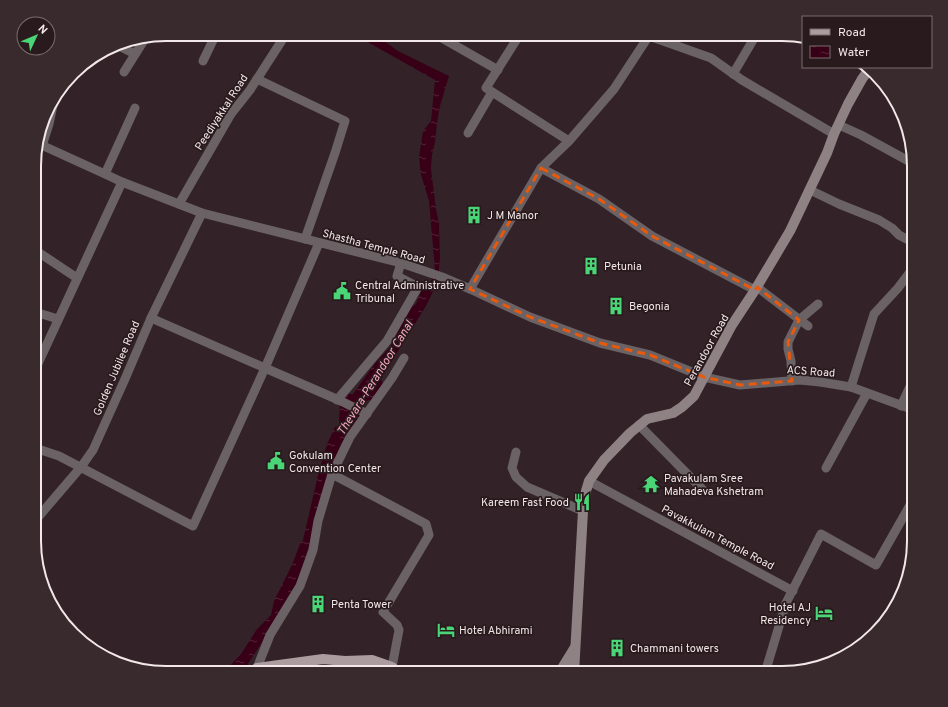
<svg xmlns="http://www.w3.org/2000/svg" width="948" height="707" font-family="Overpass,sans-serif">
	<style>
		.water { fill: url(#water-ripples) }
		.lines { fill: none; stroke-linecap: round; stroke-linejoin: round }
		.minor { stroke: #6a6264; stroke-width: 9 }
		.secondary { stroke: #8f8285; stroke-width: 10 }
		.primary { stroke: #ac9b9f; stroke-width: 10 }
		.marked { fill: none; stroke: #e8590c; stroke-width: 3; stroke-dasharray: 8 5; stroke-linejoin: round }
		.labels { text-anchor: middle; stroke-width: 3.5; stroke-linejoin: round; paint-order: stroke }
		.street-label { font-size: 11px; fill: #f2e7e9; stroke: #291a1e }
		.poi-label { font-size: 11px; fill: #f2e7e9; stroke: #291a1e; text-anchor: start }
		.water-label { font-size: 12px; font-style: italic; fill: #f8a8bf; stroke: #291a1e }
		.rim { fill: none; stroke: #f2e7e9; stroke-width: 2 }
	</style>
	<defs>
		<pattern id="water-ripples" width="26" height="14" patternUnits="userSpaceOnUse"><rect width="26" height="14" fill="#370017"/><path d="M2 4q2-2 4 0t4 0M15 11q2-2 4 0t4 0" fill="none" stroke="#542539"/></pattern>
	</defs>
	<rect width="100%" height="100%" fill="#332328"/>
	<path class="water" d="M363,34H379L380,38L398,51L449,76L440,106L437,123L435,142L432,155L431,169L436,209L439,223L440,257L438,281L426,306L385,372L381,379L383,384L372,401L368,400L364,405L359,417L341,444L329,474L300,577L278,618L242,673H224L227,669L241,654L257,629L271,615L274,601L292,565L300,544L303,540L319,471L327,444L335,427L339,426C340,418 338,402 344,396C346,394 350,394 353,394L376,362L390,347L411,307L416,304L422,289L429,285L432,279L435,270L429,201L421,175L419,157L423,131L431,121L435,80L364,40L362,35Z"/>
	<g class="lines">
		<g class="minor">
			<path d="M435,34L498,70"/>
			<path d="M520,34L486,88L569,141"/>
			<path d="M649,36L711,58L742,80L834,134"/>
			<path d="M117,45L135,54"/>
			<path d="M203,61L216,34"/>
			<path d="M124,72L146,37"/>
			<path d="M733,74L756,35"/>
			<path d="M257,79L345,121L335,153L305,239"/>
			<path d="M839,125L861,135L914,164"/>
			<path d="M468,133L492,92"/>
			<path d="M37,143L105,174L122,182L202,213L401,263L442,277L470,289L530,317L600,343L650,355L704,377L740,385L800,380L820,382L851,387L914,410"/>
			<path d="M42,146L49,124L55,96"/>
			<path d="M541,168L599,199L652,236L755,290"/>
			<path d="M105,174L135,108"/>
			<path d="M810,190L839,204L879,220L892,228L899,235L914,243"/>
			<path d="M179,204L231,114L250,90L286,34"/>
			<path d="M35,250L77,278"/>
			<path d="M757,287L808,326"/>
			<path d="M470,289L541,168L569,141L614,89L650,34"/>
			<path d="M35,312L58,319"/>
			<path d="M151,318L265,368L319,243"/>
			<path d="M35,370L122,182"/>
			<path d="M792,381L791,361L788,349V342L799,320L818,304"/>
			<path d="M851,387L874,314L898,288L914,267"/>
			<path d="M337,400L387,341L418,287L397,276L401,263"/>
			<path d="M901,406L914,378"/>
			<path d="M639,425L703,490"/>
			<path d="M35,448L59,456L193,526L265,368L341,401L367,414"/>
			<path d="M516,452L512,468L516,477L527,487L583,511"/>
			<path d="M826,468L867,393"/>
			<path d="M332,474L350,437L392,378L404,358"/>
			<path d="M589,481L793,591"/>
			<path d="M34,522L81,467L93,450L125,379L151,318L202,213"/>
			<path d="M257,668L270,635L300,586L313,550L318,521L332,474L426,524L429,535L383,612L397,625L399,630L392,667"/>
			<path d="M765,673L786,603L821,534L876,565L914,498"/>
		</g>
		<g class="secondary">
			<path d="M559,673L575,647"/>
			<path d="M574,673L583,511L586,491L589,481L604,460L630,433L647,419L673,413L682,407L694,396L732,325L755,290L790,231L827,153L834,134L848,104L862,79L870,68"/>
		</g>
		<path class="primary" d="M255,673L257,668L323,659L345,661L372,660L392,667L399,673"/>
	</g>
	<path class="marked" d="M541,168L599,199L652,236L755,290L757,287L799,320L788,342L792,381L740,385L704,377L650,355L600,343L530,317L470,289Z"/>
	<defs>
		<g id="building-bare" transform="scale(1.38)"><path d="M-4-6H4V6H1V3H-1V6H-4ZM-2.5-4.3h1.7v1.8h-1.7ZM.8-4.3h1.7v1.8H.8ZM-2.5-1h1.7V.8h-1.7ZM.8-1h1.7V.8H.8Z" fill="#4ad677" stroke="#291a1e" stroke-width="2.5" paint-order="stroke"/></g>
		<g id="civic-bare" transform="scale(1.38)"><path d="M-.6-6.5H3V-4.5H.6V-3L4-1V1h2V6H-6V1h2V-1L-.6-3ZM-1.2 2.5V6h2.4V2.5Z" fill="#4ad677" stroke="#291a1e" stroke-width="2.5" paint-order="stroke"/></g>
		<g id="temple-bare" transform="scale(1.38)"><path d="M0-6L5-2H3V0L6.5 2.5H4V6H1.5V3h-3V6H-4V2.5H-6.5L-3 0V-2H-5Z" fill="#4ad677" stroke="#291a1e" stroke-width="2.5" paint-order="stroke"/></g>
		<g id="restaurant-bare" transform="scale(1.38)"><path d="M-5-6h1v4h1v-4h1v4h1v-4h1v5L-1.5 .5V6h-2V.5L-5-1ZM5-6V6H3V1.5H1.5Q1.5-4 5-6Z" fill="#4ad677" stroke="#291a1e" stroke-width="2.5" paint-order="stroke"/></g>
		<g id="hotel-bare" transform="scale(1.38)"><path d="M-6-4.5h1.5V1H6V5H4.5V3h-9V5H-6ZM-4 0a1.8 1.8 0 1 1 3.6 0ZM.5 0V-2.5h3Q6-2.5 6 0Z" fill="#4ad677" stroke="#291a1e" stroke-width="2.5" paint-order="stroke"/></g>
	</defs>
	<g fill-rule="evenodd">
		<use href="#building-bare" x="474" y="215"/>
		<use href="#building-bare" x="591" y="266"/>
		<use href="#civic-bare" x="342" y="291"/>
		<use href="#building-bare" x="616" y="306"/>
		<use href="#civic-bare" x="276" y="461"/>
		<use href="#temple-bare" x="651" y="484"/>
		<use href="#restaurant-bare" x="582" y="502"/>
		<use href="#building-bare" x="318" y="604"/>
		<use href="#hotel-bare" x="824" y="613"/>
		<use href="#hotel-bare" x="446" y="630"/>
		<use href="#building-bare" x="617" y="648"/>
	</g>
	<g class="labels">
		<g class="street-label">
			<text transform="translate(221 112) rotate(-57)" y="4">Peediyakkal Road</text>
			<text transform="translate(374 246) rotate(15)" y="4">Shastha Temple Road</text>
			<text transform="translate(706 350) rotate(-61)" y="4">Perandoor Road</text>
			<text transform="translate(116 368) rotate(-67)" y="4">Golden Jubilee Road</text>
			<text transform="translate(811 371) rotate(4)" y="4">ACS Road</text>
			<text transform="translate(718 537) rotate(28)" y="4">Pavakkulam Temple Road</text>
		</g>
		<g class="poi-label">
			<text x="487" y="219">J M Manor</text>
			<text x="604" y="270">Petunia</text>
			<text x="355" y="289">Central Administrative<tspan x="355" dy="13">Tribunal</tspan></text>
			<text x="629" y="310">Begonia</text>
			<text x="289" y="459">Gokulam<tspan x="289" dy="13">Convention Center</tspan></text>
			<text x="664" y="482">Pavakulam Sree<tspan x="664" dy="13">Mahadeva Kshetram</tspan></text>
			<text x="569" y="506" text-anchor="end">Kareem Fast Food</text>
			<text x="331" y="608">Penta Tower</text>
			<text x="811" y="611" text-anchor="end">Hotel AJ<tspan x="811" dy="13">Residency</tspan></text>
			<text x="459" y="634">Hotel Abhirami</text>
			<text x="630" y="652">Chammani towers</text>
		</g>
		<g class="water-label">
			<text transform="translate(375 378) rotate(-58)" y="4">Thevara-Perandoor Canal</text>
		</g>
	</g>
	<path d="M0 0H948V707H0ZM166 41H782A125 125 0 0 1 907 166V541A125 125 0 0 1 782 666H166A125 125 0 0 1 41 541V166A125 125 0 0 1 166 41Z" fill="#392a2e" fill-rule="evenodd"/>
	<path class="rim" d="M166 41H782A125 125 0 0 1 907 166V541A125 125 0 0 1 782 666H166A125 125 0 0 1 41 541V166A125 125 0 0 1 166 41Z"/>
	<rect x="802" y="16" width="130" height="52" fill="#291a1e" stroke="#796c6f"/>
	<rect x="810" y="29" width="20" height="6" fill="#ac9b9f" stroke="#796c6f"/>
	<text x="838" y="36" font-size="12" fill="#f2e7e9">Road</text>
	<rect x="810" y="46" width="20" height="12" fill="url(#water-ripples)" stroke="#796c6f"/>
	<text x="838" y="56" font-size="12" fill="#f2e7e9">Water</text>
	<g transform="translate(36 36) rotate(46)"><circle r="19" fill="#291a1e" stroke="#796c6f"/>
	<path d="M0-3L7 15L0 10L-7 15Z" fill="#4ad677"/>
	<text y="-6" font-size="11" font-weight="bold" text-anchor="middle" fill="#f2e7e9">N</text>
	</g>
</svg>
